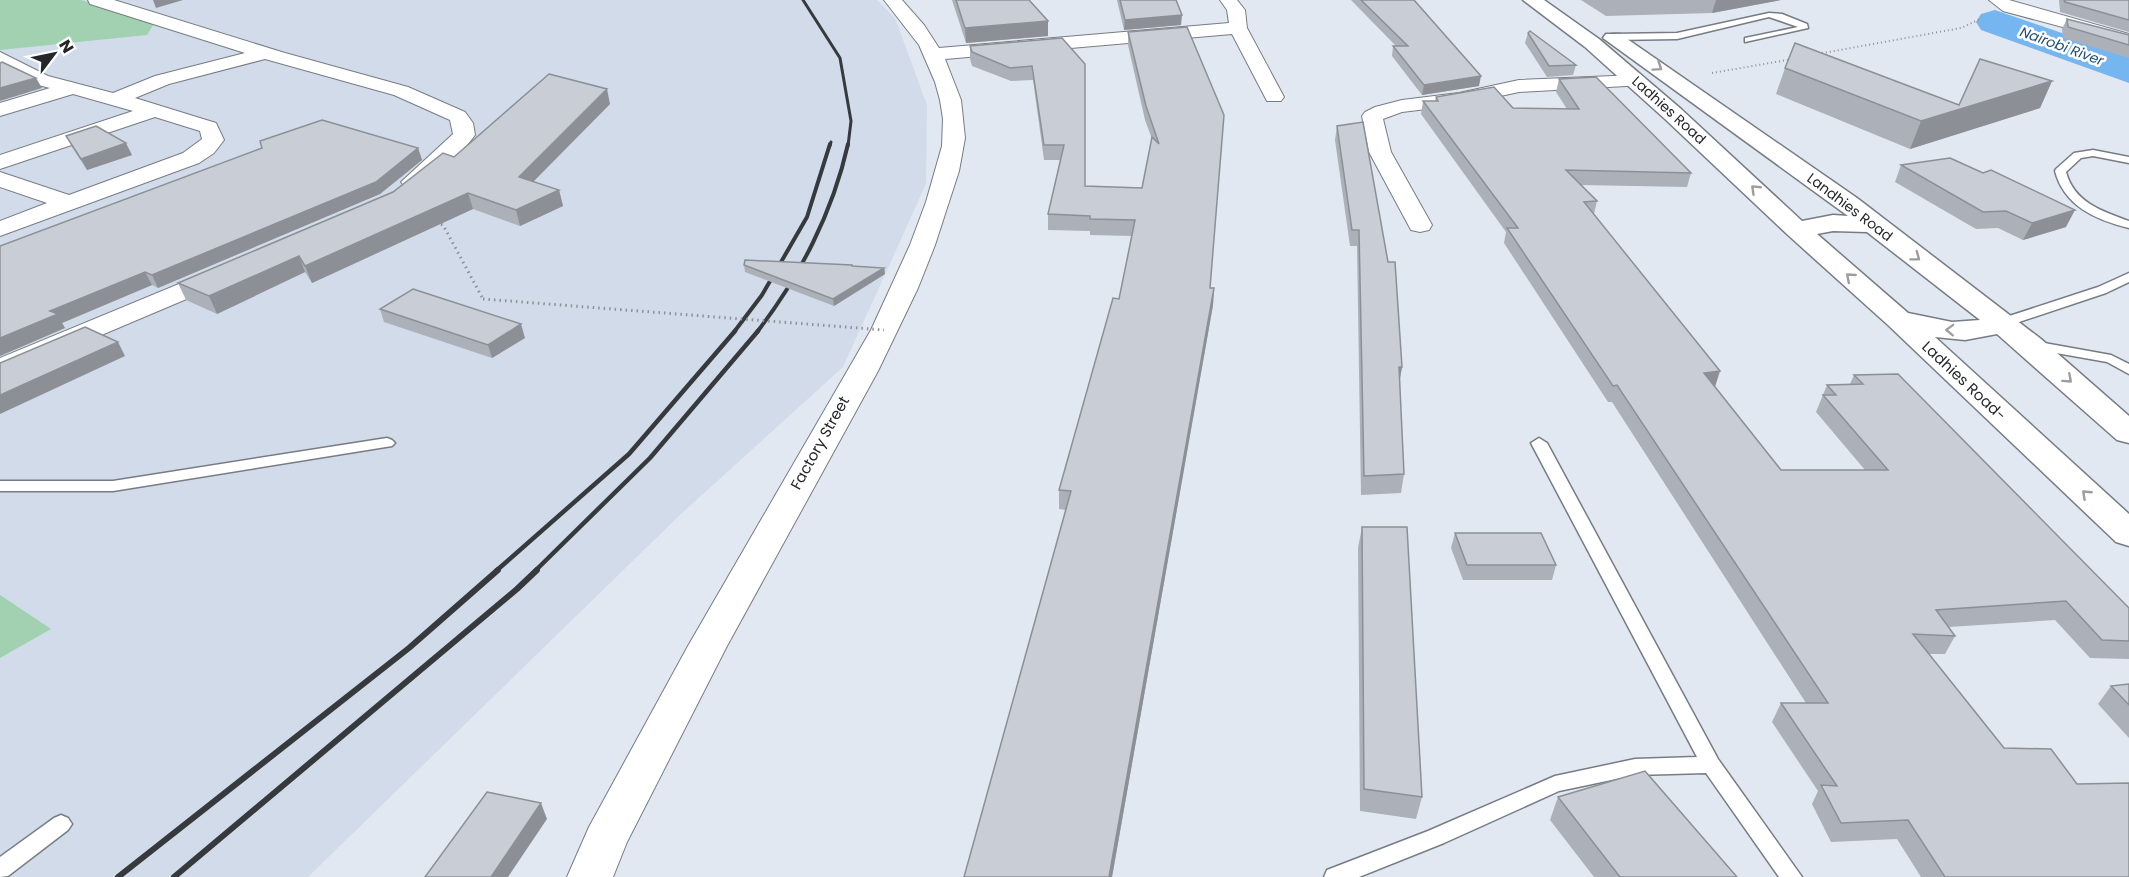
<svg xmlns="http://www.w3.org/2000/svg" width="2129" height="877" font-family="Poppins,sans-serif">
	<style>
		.built { fill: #d1dbea }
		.green { fill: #a2d1b1 }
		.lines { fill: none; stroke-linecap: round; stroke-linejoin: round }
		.river { fill: #76b6f0; fill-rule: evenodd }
		.lane-casing { stroke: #777c84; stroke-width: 3 }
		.street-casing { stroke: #777c84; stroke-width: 2 }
		.secondary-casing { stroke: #777c84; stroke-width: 3 }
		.path-far1 { stroke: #8d9298; stroke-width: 2; stroke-dasharray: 1 3; stroke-linecap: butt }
		.path { stroke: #8d9298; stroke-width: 3; stroke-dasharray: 1.5 4; stroke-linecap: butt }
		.lane { fill: #fff; fill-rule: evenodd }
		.street { fill: #fff; fill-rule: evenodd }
		.secondary { fill: #fff; fill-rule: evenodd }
		.rail-far3 { stroke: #373a3d; stroke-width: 3 }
		.rail-far2 { stroke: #373a3d; stroke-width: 4 }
		.rail-far1 { stroke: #373a3d; stroke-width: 4.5 }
		.rail { stroke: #373a3d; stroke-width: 6 }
		.path-bridge { stroke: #8d9298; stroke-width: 3; stroke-dasharray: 1.5 4; stroke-linecap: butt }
		.wall { fill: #acb0b8 }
		.shaded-wall { fill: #8c9096 }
		.building { fill: #c8cdd6; stroke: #8c9096; stroke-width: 1.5 }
		.oneway { stroke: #9c9d9f }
		.labels { text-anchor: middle; stroke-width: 5; stroke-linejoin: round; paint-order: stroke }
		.far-water-label { font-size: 14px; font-style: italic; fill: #1f4d73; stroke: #fff }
		.far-street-label { font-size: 14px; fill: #242629; stroke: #fff }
		.street-label { font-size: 15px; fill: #242629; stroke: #fff }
	</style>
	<rect width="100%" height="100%" fill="#e2e8f1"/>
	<path class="built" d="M0,0H877L895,18L927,105L926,184L843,367L681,514L308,877H0Z"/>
	<g class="green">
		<path d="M0,0H81L155,22L147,35L0,50Z"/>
		<path d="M0,595L51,629L0,658Z"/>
	</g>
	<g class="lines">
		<path class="river" d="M1995,10L2129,56V83L1981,30L1976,22L1981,14Z"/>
		<g class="lane-casing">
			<g id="lane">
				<path d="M1769,13L1782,14L1807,24L1808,28L1745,42V38L1798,27L1769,17L1677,39L1612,40L1608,37L1612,34L1677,33Z"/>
				<path d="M2093,150L2129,157V163L2093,156L2081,158L2066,172C2074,202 2101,211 2129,221V228C2096,220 2064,206 2055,171L2056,169L2074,153Z"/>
				<path d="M2129,273V282L2106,293L2007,326L2002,327L1995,323L1997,320L2098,287Z"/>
				<path d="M2033,341L2111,355L2129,364V374L2107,362L2028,348L2026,345L2028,342Z"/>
				<path d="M387,438L392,440L395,443L392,446L113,491H0V481H113Z"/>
				<path d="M1539,438L1547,443L1718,759L1802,877H1779L1706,773L1635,775L1559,791L1444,843L1359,877H1324L1327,870L1428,831L1555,776L1635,759L1697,757L1531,443Z"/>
				<path d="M61,815L68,818L72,824L68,830L8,876L0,877V857L54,818Z"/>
			</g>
		</g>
		<g class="street-casing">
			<g id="street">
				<path d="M88,0H114L285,53L408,87L465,112L473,123L475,135C464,150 436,181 419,187C414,189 410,188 405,187L401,182L453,134L450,120L394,95L265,59L169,84L135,98L216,123L224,140L214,153L199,163L0,236V221L47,203L0,187V172L69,195L183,153L202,139L200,131L155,117L0,169V155L133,111L73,94L0,116V103L50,88L34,84L0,66V52L48,76L113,93L155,76L245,53L90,4Z"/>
				<path d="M884,0H902L924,25L939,48L1229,23L1227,10L1220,0H1237L1245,10L1247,28L1284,97L1281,101H1267L1232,34L945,59L961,100L965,138L959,171L935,245L918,288L878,371L727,646L627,842L613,877H567L589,827L688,646L871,330L910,245L926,202L942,146L943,119L940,100L935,82L919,45Z"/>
				<path d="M1989,0H2009L2129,34V45L2003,11Z"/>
				<path d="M1637,75L1644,77L1647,81L1644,85L1519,92L1459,105L1402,112L1383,119L1391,152L1432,225L1429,230L1420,232L1411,230L1369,152L1362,116L1365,112L1375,107L1402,100L1459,93L1519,80Z"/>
				<path d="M220,267L229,269L233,275L229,281L0,378V358Z"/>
			</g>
		</g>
		<g class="secondary-casing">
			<path id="secondary" d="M1523,0H1544L1599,39L1681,109L1802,221L1833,215L1848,216L1603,38L1606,34H1620L1857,198L2041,339L2129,416V443L2117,440L1997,334L1965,340L1935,337L2129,514V546L2116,542L1888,325L1788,235L1665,119L1585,47ZM1833,231L1867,232L1980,320L1952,322L1908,313L1817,234Z"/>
		</g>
		<g class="path-far1">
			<path d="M1818,54L1961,28L1980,19"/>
			<path d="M1712,73L1793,59"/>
		</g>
		<path class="path" d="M436,222L443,225L483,299"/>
		<use href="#lane" class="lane"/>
		<use href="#street" class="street"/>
		<use href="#secondary" class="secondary"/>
		<g class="rail-far3">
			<path d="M803,0L840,58L851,121L848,146"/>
			<path d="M830,146L831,142"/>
		</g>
		<g class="rail-far2">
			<path d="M734,332L762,295L807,217L830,144"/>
			<path d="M757,332C799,278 833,212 848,144"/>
		</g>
		<g class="rail-far1">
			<path d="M496,571L629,454L735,331"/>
			<path d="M535,571L650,458L758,331"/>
		</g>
		<g class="rail">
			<path d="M118,877L409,648L498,570"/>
			<path d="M174,877L517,589L537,570"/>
		</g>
		<path class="path-bridge" d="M483,299L884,330"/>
	</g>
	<g class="wall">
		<path d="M952,0H1029L1048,21V36L966,43Z"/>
		<path d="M1117,0H1176L1181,25L1124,30Z"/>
		<path d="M1351,0H1414L1479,86L1422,95L1392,56L1393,46H1396Z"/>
		<path d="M1581,0H1781L1712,13L1606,16Z"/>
		<path d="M2059,0H2129V32L2060,12Z"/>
		<path d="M2067,19L2129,35V58L2063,38L2062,29Z"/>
		<path d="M1128,32L1210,288H1214L1213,305L1112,877H964L1066,510L1059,509V490L1119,299L1132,236L1090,235V231L1048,230V214L1060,160H1044L1033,80L1011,81L972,66L970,59V46L1062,38L1085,186L1142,188L1152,139L1145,120L1128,45Z"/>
		<path d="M1528,33L1576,65L1573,75L1547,77L1525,43Z"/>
		<path d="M1785,68L1959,105L2052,81L2040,108L1910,149L1776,94Z"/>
		<path d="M1559,79L1691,173L1687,187L1580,185L1597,201L1594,214L1715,387L1781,470H1865L1816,412L1827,385L1850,384L1854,375L2129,608V659L2090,658L2055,620L1949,627L1955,636L1945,654H1929L2004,748L2129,877H1921L1897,839L1831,842L1812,804L1818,791L1772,722L1781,703H1806L1612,402H1608L1504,243L1506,232L1421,114L1423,101H1435L1436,97L1513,108L1567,109L1556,92Z"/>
		<path d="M610,104L533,182L559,190L563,206L520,226L473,209L312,283L305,272L217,314L186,300L178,283L393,192L454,157Z"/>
		<path d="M1337,126L1402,367L1399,383L1404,474L1401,493L1361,495L1357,246H1350L1335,140Z"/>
		<path d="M66,136L132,155L87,170L72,147Z"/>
		<path d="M418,148L422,160L380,194L158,288L152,285L62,323L65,328L0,356V246Z"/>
		<path d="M1901,165L2066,227L2023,240L1998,228L1976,229L1895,182Z"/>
		<path d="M744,265H852L853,266L884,268L885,274L834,306L745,272Z"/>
		<path d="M380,309L525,338L492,358L384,322Z"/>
		<path d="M1362,527L1422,797L1416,819L1360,811L1358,548Z"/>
		<path d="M1455,533L1556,565L1552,580H1463L1451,548Z"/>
		<path d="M2129,684V738L2098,704L2111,686Z"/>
		<path d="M1558,797L1737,877H1594L1550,820Z"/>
	</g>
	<g class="shaded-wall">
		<path d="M153,0H183L156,8Z"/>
		<path d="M1716,0H1781L1712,13Z"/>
		<path d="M1182,15L1181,25L1124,30L1125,20Z"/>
		<path d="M1048,21V36L966,43L965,28Z"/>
		<path d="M1481,76L1479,86L1422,95L1424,85Z"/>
		<path d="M36,78L42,88L0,101V88Z"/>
		<path d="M2052,81L2040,108L1910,149L1921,121Z"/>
		<path d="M607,89L610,104L523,192L519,177Z"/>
		<path d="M126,143L132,155L87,170L81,159Z"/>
		<path d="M418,148L422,160L380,194L158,288L152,275Z"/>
		<path d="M559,190L563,206L520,226L516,210Z"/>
		<path d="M468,193L473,209L312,283L305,266Z"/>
		<path d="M2075,210L2066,227L2023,240L2032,223Z"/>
		<path d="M299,256L305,272L217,314L209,296Z"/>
		<path d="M884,268L885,274L834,306L833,299Z"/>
		<path d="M145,272L152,285L62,323L65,328L0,356V338L50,311Z"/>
		<path d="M1214,288L1213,305L1112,877H1109Z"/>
		<path d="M521,324L525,338L492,358L488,345Z"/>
		<path d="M118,342L125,356L0,414V395Z"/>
		<path d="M1399,367H1402L1399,384Z"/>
		<path d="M1720,371L1715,387L1704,373Z"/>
		<path d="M541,803L547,819L508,877H491Z"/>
	</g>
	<g class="building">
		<path d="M956,0H1029L1048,21L965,28Z"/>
		<path d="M1120,0H1176L1182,15L1125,20Z"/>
		<path d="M1361,0H1414L1481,76L1424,85L1393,46H1408Z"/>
		<path d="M2064,0H2129V20L2065,2Z"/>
		<path d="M2067,19L2129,35V45L2068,27Z"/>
		<path d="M1187,27L1224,115L1210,288H1214L1109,877H964L1071,491L1059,490L1113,298L1119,299L1135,220L1090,219V216L1048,214L1064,145H1044L1032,66L1010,68L972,52L970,46L1062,38L1085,64V186L1142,188L1152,137L1159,144L1146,106L1128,32Z"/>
		<path d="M1530,31L1576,65L1549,66L1528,33Z"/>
		<path d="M1795,43L1959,105L1980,59L2052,81L1921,121L1785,68Z"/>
		<path d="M2,62L36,78L0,88V63Z"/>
		<path d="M549,74L607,89L519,177L559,190L516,210L468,193L305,266L299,256L209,296L178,283L393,192L443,153L454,157Z"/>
		<path d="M1596,77L1691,173L1566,170L1597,201L1584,202L1720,371L1704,373L1781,470H1888L1823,395H1836L1827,385L1863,384L1854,375L1898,374L2129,608V641L2102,640L2066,601L1936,610L1955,636L1913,634L2004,748L2051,749L2077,784L2129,783V877H1945L1908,820L1841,823L1821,785L1837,786L1781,703H1828L1617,385L1613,386L1507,228H1518L1423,101H1438L1436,97L1494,87L1513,108L1579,109L1559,79Z"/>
		<path d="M322,120L418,148L376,182L152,275L145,272L50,311L58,314L0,338V246L262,148L260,141Z"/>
		<path d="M1363,122L1388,262H1395L1402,367H1399L1404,474L1364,476L1359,230H1352L1337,126Z"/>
		<path d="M96,126L126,143L81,159L66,136Z"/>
		<path d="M1950,158L1983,173L1991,170L2075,210L2032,223L2006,211L1983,212L1901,165Z"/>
		<path d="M745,260L852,265V266L884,268L833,299L744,265Z"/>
		<path d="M413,289L521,324L488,345L380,309Z"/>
		<path d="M85,327L118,342L0,395V363Z"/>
		<path d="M1362,527H1407L1422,797L1364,789Z"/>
		<path d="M1455,533H1541L1556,565H1467Z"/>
		<path d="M2129,684V705L2111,686Z"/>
		<path d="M1645,771L1737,877H1620L1558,797Z"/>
		<path d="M487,792L541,803L491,877H425Z"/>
	</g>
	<defs><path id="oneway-chevron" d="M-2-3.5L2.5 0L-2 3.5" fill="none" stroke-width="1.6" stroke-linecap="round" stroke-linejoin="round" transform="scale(1.5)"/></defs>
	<g class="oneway">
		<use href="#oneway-chevron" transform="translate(1658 67) rotate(34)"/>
		<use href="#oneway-chevron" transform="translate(1755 189) rotate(-136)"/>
		<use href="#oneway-chevron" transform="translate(1916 257) rotate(37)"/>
		<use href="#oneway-chevron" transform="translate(1850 277) rotate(-139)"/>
		<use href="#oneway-chevron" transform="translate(1950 330) rotate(-178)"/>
		<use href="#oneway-chevron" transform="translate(2068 379) rotate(42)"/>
		<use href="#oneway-chevron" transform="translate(2086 494) rotate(-137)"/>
	</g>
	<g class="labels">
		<g class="far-water-label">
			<text transform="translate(2062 46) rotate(20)" y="5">Nairobi River</text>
		</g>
		<g class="far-street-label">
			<text transform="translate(1669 110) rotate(42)" y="5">Ladhies Road</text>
			<text transform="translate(1850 207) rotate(37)" y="5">Landhies Road</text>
		</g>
		<g class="street-label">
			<text transform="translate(1964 381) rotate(43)" y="5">Ladhies Road-</text>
			<text transform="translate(820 443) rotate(-61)" y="5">Factory Street</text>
		</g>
	</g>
	<g transform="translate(54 54) rotate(58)" stroke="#ffffff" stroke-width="4.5" paint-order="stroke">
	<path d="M0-4.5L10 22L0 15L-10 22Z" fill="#242629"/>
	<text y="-9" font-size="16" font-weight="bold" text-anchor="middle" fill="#242629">N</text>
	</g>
</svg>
